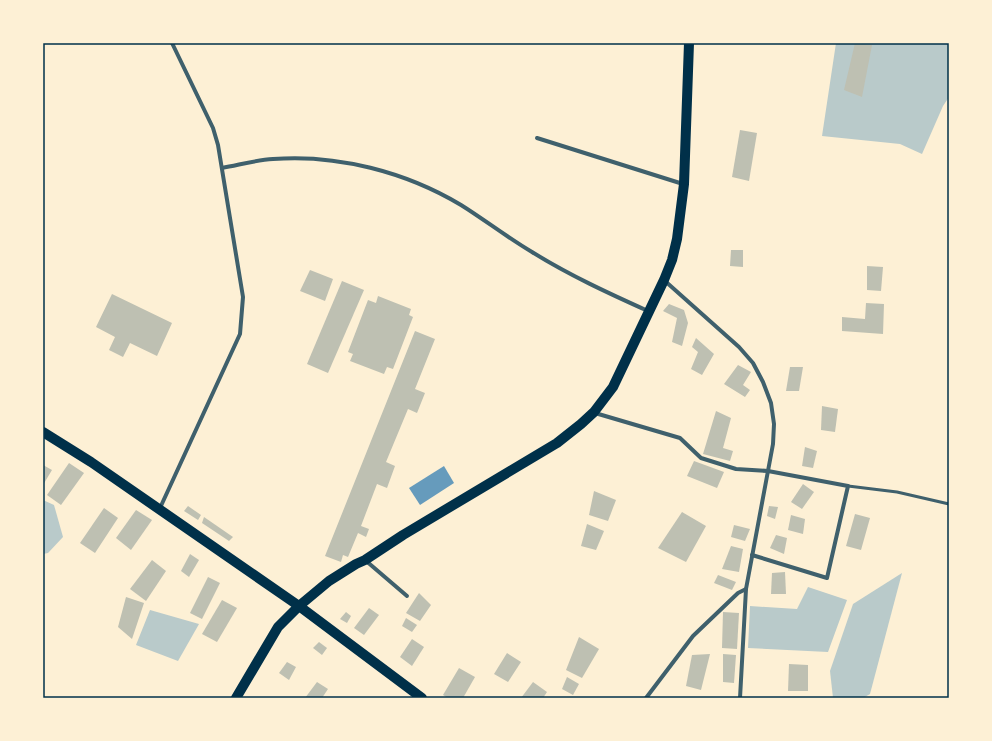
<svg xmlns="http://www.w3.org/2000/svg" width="992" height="741" font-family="'Golos Text',sans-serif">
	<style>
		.green { fill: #b9caca }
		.water { fill: #669bbc }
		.building { fill: #bec0b2 }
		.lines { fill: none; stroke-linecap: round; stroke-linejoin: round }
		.service { stroke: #3f606c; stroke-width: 3 }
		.minor { stroke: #3f606c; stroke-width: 4 }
		.primary { stroke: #003049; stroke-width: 10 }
		.neatline { fill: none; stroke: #003049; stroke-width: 1.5 }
	</style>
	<rect width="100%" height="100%" fill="#fdf0d5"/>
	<g class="green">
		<path d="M836,43H949V97L943,106L922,154L900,144L822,136Z"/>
		<path d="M43,500L54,505L63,537L48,553L43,554Z"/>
		<path d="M902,573L870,694L863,698H833L830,671L853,604Z"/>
		<path d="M808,587L847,600L828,652L748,648L750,606L797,609Z"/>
		<path d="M150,610L199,624L178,661L136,645Z"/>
	</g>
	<path class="water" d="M444,466L454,483L420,505L409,488Z"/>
	<g class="building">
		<path d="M855,43L872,45L862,97L844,90Z"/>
		<path d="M740,130L757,133L749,181L732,177Z"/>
		<path d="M731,250H743V267L730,266Z"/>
		<path d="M867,266L883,267L881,291L867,290Z"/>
		<path d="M310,270L333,279L325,301L300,291Z"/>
		<path d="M342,281L364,290L328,373L307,364Z"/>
		<path d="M112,294L172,323L157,356L130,343L123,357L109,350L115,337L96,327Z"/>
		<path d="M378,296L411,309L409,315L413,317L393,369L387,367L384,374L350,361L353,354L348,352L368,300L376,303Z"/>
		<path d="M866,303L884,304L883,334L842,331V317L865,319Z"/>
		<path d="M669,304L684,310L688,323L682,346L672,342L677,318L663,311Z"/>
		<path d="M415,331L435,339L415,389L425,393L417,413L408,409L386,462L395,466L387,488L377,484L361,526L369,529L366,537L358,533L348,557L343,555L341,562L325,556Z"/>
		<path d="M696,338L714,354L702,375L691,369L698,352L692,347Z"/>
		<path d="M738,365L751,372L743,385L750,390L745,397L724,384Z"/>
		<path d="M790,367H803L799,391H786Z"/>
		<path d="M822,406L838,409L835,432L821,430Z"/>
		<path d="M716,411L731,418L723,448L733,451L730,461L703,454Z"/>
		<path d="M805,447L817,451L813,468L802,466Z"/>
		<path d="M694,461L724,472L717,488L687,476Z"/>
		<path d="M69,463L84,473L61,505L47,495Z"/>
		<path d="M43,465L52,470L43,485Z"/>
		<path d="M803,484L814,492L802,509L791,502Z"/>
		<path d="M594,491L616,500L608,521L589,515Z"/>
		<path d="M188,506L201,515L198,520L184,511Z"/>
		<path d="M769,506L778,507L775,519L767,516Z"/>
		<path d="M104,508L118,518L95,553L80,543Z"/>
		<path d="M136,510L152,520L131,550L116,538Z"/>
		<path d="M682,512L706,526L686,562L658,548Z"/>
		<path d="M855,514L870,518L861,550L846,546Z"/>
		<path d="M791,515L805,519L803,534L788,530Z"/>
		<path d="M204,517L233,537L229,541L202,523Z"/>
		<path d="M587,524L604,531L596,550L581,546Z"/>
		<path d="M734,525L750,529L745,541L731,537Z"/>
		<path d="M776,535L787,538L784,554L770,548Z"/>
		<path d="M731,546L743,549L739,572L722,569Z"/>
		<path d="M190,554L199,560L189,577L181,571Z"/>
		<path d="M152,560L166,571L146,601L130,589Z"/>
		<path d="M785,572L786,594H771L772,573Z"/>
		<path d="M718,575L736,582L732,590L714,583Z"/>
		<path d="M208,577L220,583L202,619L190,613Z"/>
		<path d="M419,593L431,605L420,621L406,613Z"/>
		<path d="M126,597L144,603L132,639L118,627Z"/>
		<path d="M222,600L237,608L217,642L202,634Z"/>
		<path d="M369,608L379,615L364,635L354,628Z"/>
		<path d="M346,612L351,616L347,623L340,619Z"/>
		<path d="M723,612L739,613L737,649L722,648Z"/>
		<path d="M406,618L417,625L412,632L402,626Z"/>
		<path d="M579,637L599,649L582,678L566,670Z"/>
		<path d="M412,639L424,647L412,666L400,657Z"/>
		<path d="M319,642L327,648L322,655L313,648Z"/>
		<path d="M507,653L521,662L508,682L494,674Z"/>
		<path d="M710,654L701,690L686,686L692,655Z"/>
		<path d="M723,654L736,655L734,683L723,682Z"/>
		<path d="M287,662L296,667L289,680L279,673Z"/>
		<path d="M789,664L808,665V691H788Z"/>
		<path d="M459,668L475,677L463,698H448L443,695Z"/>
		<path d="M567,677L579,684L573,695L562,689Z"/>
		<path d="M317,682L328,689L322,698H305Z"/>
		<path d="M533,682L547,692L543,698H521Z"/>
	</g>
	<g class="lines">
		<path class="service" d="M848,486L897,492L949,504"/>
		<g class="minor">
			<path d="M537,138L683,184"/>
			<path d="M222,168C239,165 256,160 273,159C337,154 406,172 461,205C485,220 508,238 532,252C569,275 608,293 648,311"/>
			<path d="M665,281L739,347L753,363L763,382L771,403L774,424L773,444L746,589L740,698"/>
			<path d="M595,413L680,438L701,458L736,469L768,471L848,486L827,578L752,555"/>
			<path d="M160,508L240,334L243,297L218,145L213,128L172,43"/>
			<path d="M365,560L407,596"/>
			<path d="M646,698L693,636L738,593L746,589"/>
		</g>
		<g class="primary">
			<path d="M43,432L91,462L299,606L422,698"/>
			<path d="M236,698L278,627L299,606L329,581L356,564L365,560L403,535L557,443L581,424L594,412L613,387L664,280L672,260L677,239L684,184L689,43"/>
		</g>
	</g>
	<rect width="992" height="741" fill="none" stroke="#fdf0d5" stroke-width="88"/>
	<rect x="44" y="44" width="904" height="653" class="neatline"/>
</svg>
